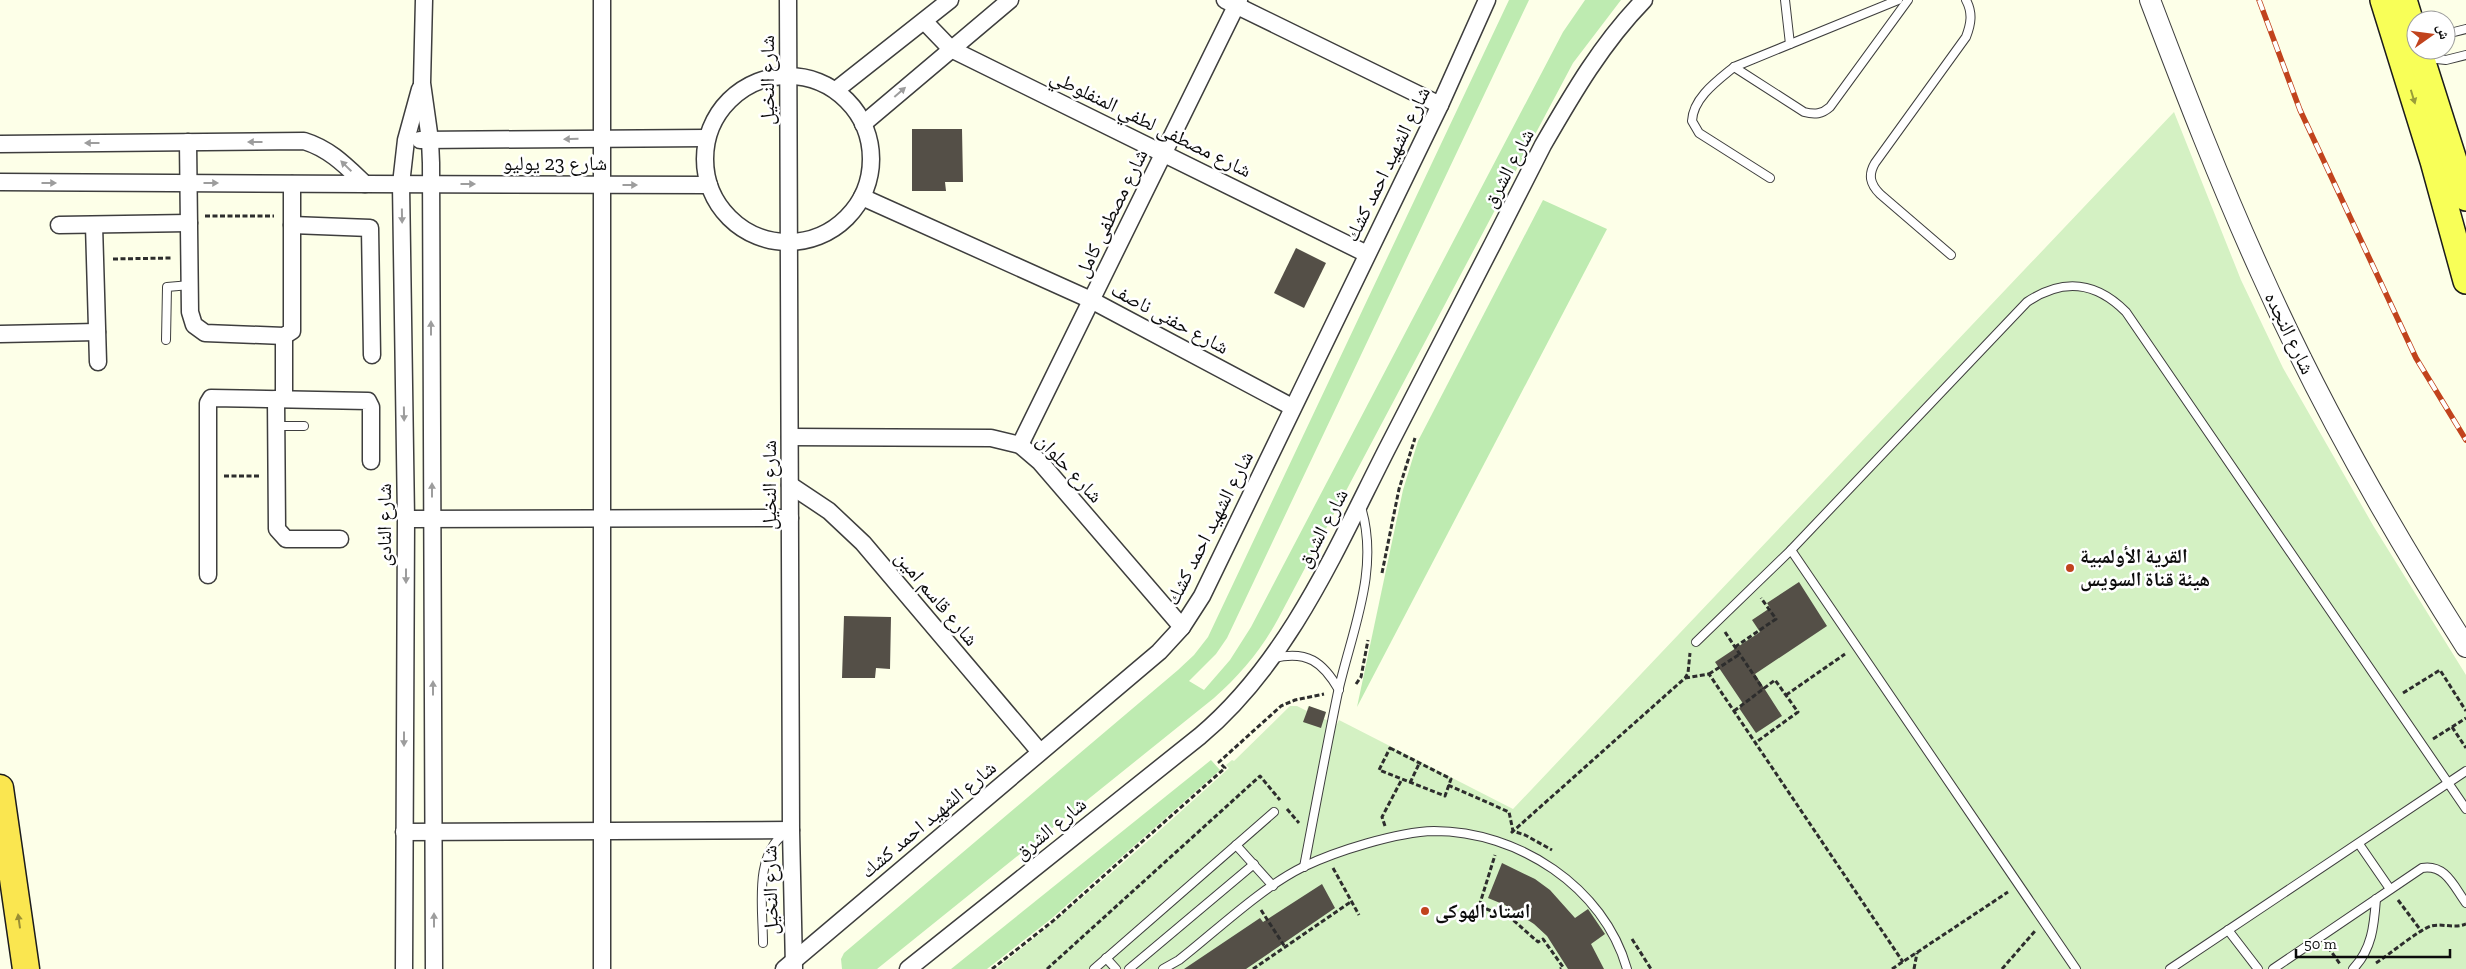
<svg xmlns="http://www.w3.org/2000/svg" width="2466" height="969" font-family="'Zilla Slab','Noto Naskh Arabic',serif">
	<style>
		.green { fill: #beebb1 }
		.pitch { fill: #d4f1c3 }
		.building { fill: #544f47 }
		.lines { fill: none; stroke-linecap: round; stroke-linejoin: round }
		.service-casing { stroke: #3e3e3e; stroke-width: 10 }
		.minor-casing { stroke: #3e3e3e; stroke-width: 19 }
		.tertiary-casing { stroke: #3e3e3e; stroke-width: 22 }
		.primary-casing { stroke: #1c1c1c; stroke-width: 28 }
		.trunk-casing { stroke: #1c1c1c; stroke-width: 29 }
		.path { stroke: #2d2d2d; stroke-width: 3; stroke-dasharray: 5 2.5; stroke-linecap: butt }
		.service { stroke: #fff; stroke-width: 8 }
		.minor { stroke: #fff; stroke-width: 16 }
		.tertiary { stroke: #fff; stroke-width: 20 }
		.primary { stroke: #f8ff58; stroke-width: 25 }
		.trunk { stroke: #fae650; stroke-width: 26 }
		.rail-casing { stroke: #c1431d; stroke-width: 5.5 }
		.rail { stroke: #fff; stroke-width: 4; stroke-dasharray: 11; stroke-linecap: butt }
		.oneway { fill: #9d9d9d }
		.oneway2 { fill: #999d39 }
		.oneway3 { fill: #9a8e34 }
		.poi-dot { fill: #c1431d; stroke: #fff; stroke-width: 2 }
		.labels { text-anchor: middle; stroke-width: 5; stroke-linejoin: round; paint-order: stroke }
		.street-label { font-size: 20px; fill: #0b0b0b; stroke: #fff }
		.poi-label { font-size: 20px; font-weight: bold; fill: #0b0b0b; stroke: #fff; text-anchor: start }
	</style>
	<rect width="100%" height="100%" fill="#fdffe8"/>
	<g class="green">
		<path d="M1509,0H1529L1227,638L1216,654L1189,681L1204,690L1230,660L1251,627L1563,32L1585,0H1621L1573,63L1278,619C1261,650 1240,675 1214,698L877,969H842L841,959L844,953L1178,670L1194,655L1208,637Z"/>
		<path d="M1543,200L1607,229L1357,707L1403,490L1418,441Z"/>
		<path d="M1211,760L1220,770L1051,919L987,969H951Z"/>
	</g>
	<path class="pitch" d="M2174,112L2241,280L2283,368L2374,527L2466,675V969H996C1077,905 1153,837 1229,768L1226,765L1232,760L1234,761L1290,706H1297L1307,711L1308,706L1326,712L1324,719L1337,724L1339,720L1513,809Z"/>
	<g class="building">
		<path d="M912,129H962L963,182H945L946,191H912Z"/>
		<path d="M1296,248L1326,263L1304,308L1274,293Z"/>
		<path d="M1799,582L1827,626L1755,674L1782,716L1756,733L1739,708L1744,705L1715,662L1760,632L1752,620L1770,608L1767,603Z"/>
		<path d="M844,616L891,617L890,669L876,668L875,678H842Z"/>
		<path d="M1309,706L1326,712L1321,728L1303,722Z"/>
		<path d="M1502,863L1535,879L1550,890L1575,918L1588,909L1605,934L1591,944L1604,969H1568L1547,936L1534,924L1505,905L1488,898Z"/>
		<path d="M1322,884L1335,908L1246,969H1184L1260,918L1263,922Z"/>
	</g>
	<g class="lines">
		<g class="service-casing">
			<g id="service">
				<path d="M1785,0L1790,44"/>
				<path d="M2446,34L2466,29"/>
				<path d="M2427,58L2446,60L2466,55"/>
				<path d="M1734,67L1804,112C1815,115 1822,114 1830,107L1908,0"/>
				<path d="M1770,178L1699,133L1692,121C1693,98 1717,81 1734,67L1898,0"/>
				<path d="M1951,255L1880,194C1870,184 1868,175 1875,163L1966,37C1971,24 1973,13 1966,0"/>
				<path d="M166,340L167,287L190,285"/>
				<path d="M276,426H304"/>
				<path d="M1791,550L2076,969"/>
				<path d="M1696,642L1791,550L2027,302C2063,278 2095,281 2126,312L2466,809"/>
				<path d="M1274,658C1307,650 1323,662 1339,690"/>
				<path d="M2359,844L2390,889"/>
				<path d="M1236,845L1273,886"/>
				<path d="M1304,867C1315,809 1326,750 1338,692C1352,630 1380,570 1361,507"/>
				<path d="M2228,930L2258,969"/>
				<path d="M763,943C763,908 753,853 787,832"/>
				<path d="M1106,958L1116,969"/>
				<path d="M1094,969L1274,812"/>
				<path d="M1129,969L1254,864"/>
				<path d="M1163,969L1179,960C1216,931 1262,887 1303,867C1336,851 1397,832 1434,831C1518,831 1604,887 1627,969"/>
				<path d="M2170,969L2466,771"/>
				<path d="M2273,969L2422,868C2446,864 2454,887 2466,903"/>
				<path d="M2353,969C2372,949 2374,926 2376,899"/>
			</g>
		</g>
		<g class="minor-casing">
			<g id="minor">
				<path d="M424,0L422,83L430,140L431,163L434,969"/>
				<path d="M602,0V969"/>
				<path d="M788,0L791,830L794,968"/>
				<path d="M1225,0L1440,105"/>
				<path d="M924,21L951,49L1367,254"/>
				<circle cx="788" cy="159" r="83"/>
				<path d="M836,90L950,0"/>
				<path d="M863,124L1010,0"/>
				<path d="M420,140L707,138"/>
				<path d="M188,142L190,312L194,325L205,333L284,336L292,331V184"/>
				<path d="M0,144L304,141C330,149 346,166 365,184L0,182"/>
				<path d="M365,184L709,185"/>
				<path d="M862,197L1091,300L1292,407"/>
				<path d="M59,225L189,223"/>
				<path d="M94,225L98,362"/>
				<path d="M292,225L370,228L372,355"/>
				<path d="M0,334L97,332"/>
				<path d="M276,399L277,529L286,539H340"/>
				<path d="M284,399V336"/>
				<path d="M790,437L991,438L1020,445L1040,462L1182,627"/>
				<path d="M1020,445L1239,0"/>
				<path d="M790,485L829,511L863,543L1040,752"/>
				<path d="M406,519L790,518"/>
				<path d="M208,575V403L211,398L368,401L371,407V461"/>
				<path d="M404,832L791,830"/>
				<path d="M404,969L406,519L401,184L406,140L420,89"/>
				<path d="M784,969L1159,652L1182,627L1202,596L1440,105L1487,0"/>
				<path d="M908,969L1200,736C1289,661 1336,549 1388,447C1440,346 1492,246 1543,145C1573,93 1602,43 1644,0"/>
			</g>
		</g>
		<g class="tertiary-casing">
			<path id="tertiary" d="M2150,0C2185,92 2220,183 2261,273C2319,403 2390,528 2466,647"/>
		</g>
		<g class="primary-casing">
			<g id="primary">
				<path d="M2383,0L2433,161L2466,281"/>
				<path d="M2404,0L2416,39"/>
				<path d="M2419,50L2466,198"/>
			</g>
		</g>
		<g class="trunk-casing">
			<path id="trunk" d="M0,788L26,969"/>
		</g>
		<g class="path">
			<path d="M205,216H274"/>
			<path d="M113,259L171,258"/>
			<path d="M224,476H260"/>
			<path d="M1382,573L1399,489L1415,438"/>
			<path d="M1725,632L1763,689"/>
			<path d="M1735,647L1776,619L1761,598"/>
			<path d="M1709,674L1740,654"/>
			<path d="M1685,678L1709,674L1903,962"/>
			<path d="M1356,684L1361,677L1368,640"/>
			<path d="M2403,693L2440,670L2466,711"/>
			<path d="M1786,695L1845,654"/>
			<path d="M1734,711L1775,680L1798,712L1755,743"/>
			<path d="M2452,727L2466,748"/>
			<path d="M2433,739L2466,718"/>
			<path d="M1390,748L1451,779L1445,796L1379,770Z"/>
			<path d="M1410,783L1419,764"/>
			<path d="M1448,785L1509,812L1513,831L1525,835L1552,850"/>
			<path d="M1287,809L1299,823"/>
			<path d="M1385,826L1382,817L1402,779"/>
			<path d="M1511,833L1685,678L1688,673L1690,653"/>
			<path d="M1333,868L1359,915"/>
			<path d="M2398,900L2422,932"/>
			<path d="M1479,906L1512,919L1538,942L1543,939L1563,967L1560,969"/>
			<path d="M1261,910L1285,947"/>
			<path d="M1477,913L1495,855"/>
			<path d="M1632,939L1651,969"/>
			<path d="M2328,947L2340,964"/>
			<path d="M2376,963C2390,954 2417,931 2431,926C2443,923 2454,929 2466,924"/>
			<path d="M992,969L1053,921L1225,768L1219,762L1281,706L1295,700L1324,694"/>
			<path d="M1047,969L1260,776L1280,800"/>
			<path d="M1253,969L1352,901"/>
			<path d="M1892,969L2008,892"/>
			<path d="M1914,969L1917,953"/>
			<path d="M2002,969L2035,931"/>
		</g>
		<use href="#service" class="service"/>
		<use href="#minor" class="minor"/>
		<use href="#tertiary" class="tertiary"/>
		<use href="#primary" class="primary"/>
		<use href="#trunk" class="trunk"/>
		<g class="rail-casing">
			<path id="rail" d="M2259,0L2300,110L2416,358L2466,440"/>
		</g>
		<use href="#rail" class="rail"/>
	</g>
	<defs><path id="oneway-solid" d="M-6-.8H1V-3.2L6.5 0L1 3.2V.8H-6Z" transform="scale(1.25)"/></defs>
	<g class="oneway">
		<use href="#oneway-solid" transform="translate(900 92) rotate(-41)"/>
		<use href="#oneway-solid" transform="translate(571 139) rotate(179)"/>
		<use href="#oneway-solid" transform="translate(255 142) rotate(180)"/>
		<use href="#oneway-solid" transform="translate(92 143) rotate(180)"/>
		<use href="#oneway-solid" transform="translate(346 166) rotate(-136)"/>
		<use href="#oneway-solid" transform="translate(49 183)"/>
		<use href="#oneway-solid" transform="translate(211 183)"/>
		<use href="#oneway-solid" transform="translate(468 184)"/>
		<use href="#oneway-solid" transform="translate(630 185)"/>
		<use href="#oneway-solid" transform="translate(402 216) rotate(89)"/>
		<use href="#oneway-solid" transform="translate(431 328) rotate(-90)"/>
		<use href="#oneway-solid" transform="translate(404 414) rotate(89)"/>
		<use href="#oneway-solid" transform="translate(432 490) rotate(-90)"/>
		<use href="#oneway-solid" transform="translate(406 576) rotate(90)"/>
		<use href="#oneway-solid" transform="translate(433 688) rotate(-90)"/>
		<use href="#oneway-solid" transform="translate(404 739) rotate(90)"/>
		<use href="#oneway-solid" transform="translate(434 920) rotate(-90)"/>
	</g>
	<use class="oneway2" href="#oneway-solid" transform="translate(2413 97) rotate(73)"/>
	<use class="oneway3" href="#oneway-solid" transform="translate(19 921) rotate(-98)"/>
	<g class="poi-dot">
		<circle cx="2070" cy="568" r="5"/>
		<circle cx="1425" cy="911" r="5"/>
	</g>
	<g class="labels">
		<g class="street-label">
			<text transform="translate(767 80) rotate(-90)" y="7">شارع النخيل</text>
			<text transform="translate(1151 123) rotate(26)" y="7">شارع مصطفى لطفي المنفلوطي</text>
			<text x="555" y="170">شارع 23 يوليو</text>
			<text transform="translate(1387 164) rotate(-64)" y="7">شارع الشهيد احمد كشك</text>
			<text transform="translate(1508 168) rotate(-62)" y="7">شارع الشرق</text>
			<text transform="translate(1111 213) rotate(-64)" y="7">شارع مصطفى كامل</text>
			<text transform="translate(1170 318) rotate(28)" y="7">شارع حفنى ناصف</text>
			<text transform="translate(2290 333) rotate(64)" y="7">شارع النجده</text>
			<text transform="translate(1070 468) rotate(47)" y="7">شارع حلوان</text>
			<text transform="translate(769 485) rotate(-90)" y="7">شارع النخيل</text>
			<text transform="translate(384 525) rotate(-90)" y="7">شارع النادى</text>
			<text transform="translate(1209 528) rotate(-63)" y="7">شارع الشهيد احمد كشك</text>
			<text transform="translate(1322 528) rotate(-62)" y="7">شارع الشرق</text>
			<text transform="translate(937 598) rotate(50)" y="7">شارع قاسم امين</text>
			<text transform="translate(928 819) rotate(-40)" y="7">شارع الشهيد احمد كشك</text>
			<text transform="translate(1050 828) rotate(-39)" y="7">شارع الشرق</text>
			<text transform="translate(770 890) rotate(-91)" y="7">شارع النخيل</text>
		</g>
		<g class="poi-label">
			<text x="2080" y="563">القرية الأولمبية<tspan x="2080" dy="23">هيئة قناة السويس</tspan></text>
			<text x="1435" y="918">استاد الهوكى</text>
		</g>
	</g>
	<g transform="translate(2431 35) rotate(76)"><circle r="24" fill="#ffffff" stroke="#9d9d9d"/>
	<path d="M0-4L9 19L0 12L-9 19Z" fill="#c1431d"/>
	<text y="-8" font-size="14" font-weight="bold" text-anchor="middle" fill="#0b0b0b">ش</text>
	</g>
	<path d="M2296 949v8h154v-8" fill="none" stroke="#0b0b0b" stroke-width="2.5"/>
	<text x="2304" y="949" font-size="15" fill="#0b0b0b" stroke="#ffffff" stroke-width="4" paint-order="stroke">50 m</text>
</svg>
